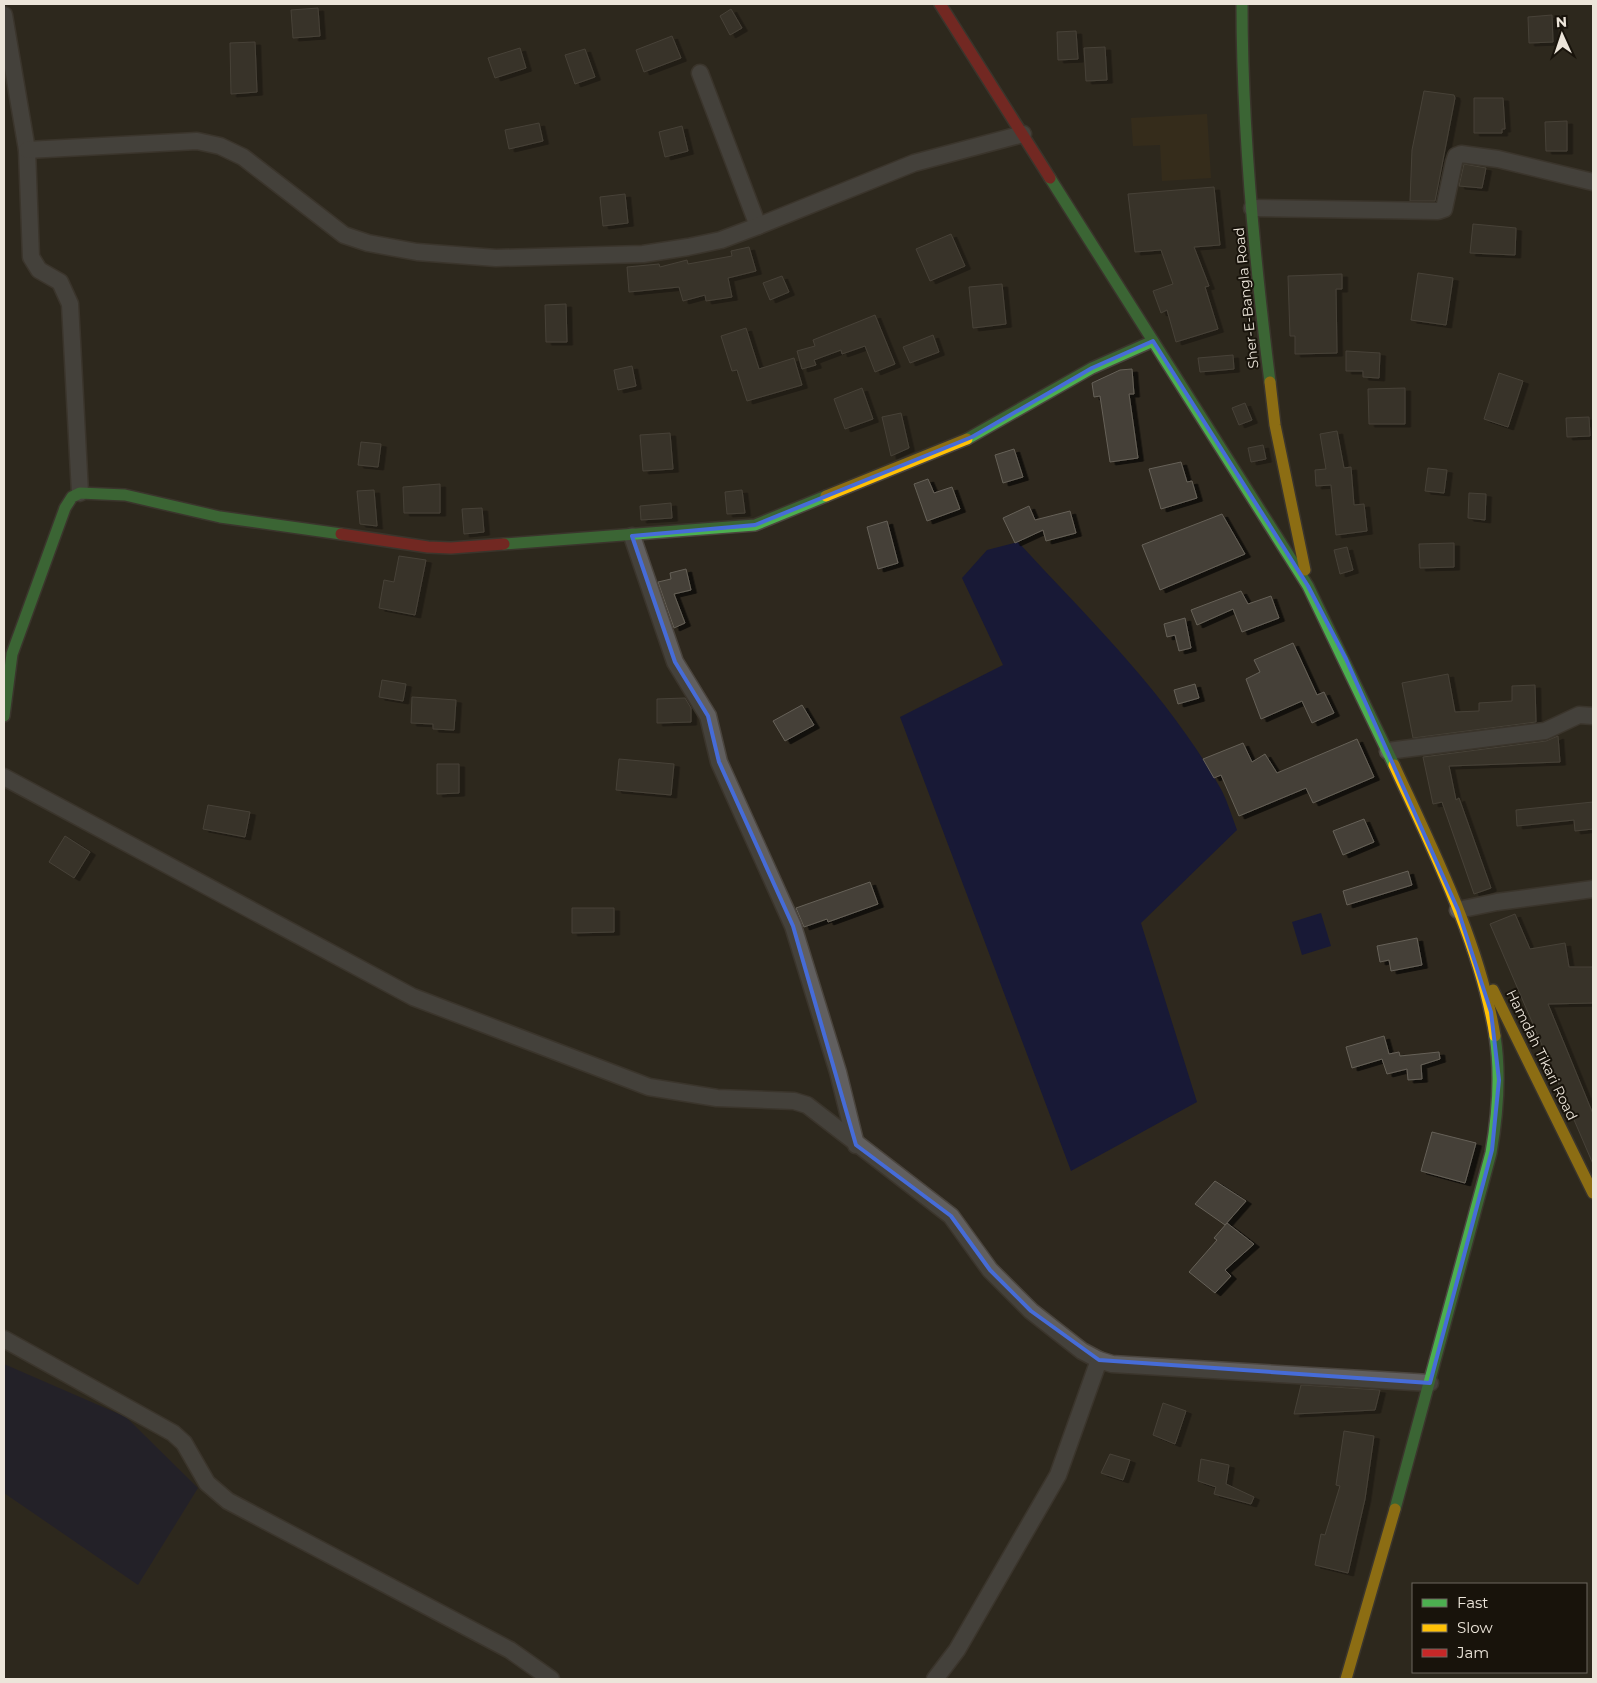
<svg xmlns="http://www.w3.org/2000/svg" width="1597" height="1683" font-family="Montserrat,sans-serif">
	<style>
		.built { fill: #3e321a }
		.water { fill: #181936 }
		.building { fill: #454037; stroke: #666158; filter: url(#shadow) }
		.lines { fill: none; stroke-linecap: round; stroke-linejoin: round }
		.street-casing { stroke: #4b453e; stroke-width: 19 }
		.fast-casing { stroke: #4b453e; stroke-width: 14 }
		.slow-casing { stroke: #4b453e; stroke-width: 14 }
		.jam-casing { stroke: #4b453e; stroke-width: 14 }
		.street { stroke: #615f5f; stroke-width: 16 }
		.fast { stroke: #4caf50; stroke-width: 11 }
		.slow { stroke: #ffc107; stroke-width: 11 }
		.jam { stroke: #c62828; stroke-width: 11 }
		.marked { fill: none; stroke: #466cd8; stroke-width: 4; stroke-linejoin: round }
		.labels { text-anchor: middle; stroke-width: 4; stroke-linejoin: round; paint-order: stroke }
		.street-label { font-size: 14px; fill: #ece5da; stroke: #18130b }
	</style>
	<defs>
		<filter id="shadow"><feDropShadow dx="5.5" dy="3" stdDeviation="0" flood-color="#0009"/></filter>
	</defs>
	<rect width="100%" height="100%" fill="#2e281e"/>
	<path class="built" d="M1207,114L1211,178L1162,181L1160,145L1133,146L1131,118Z"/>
	<g class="water">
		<path d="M1018,542C1091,621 1170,697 1222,791C1228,803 1232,817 1237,830L1141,923L1197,1102L1071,1171L900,717L1003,665L962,578L987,550Z"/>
		<path d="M1321,913L1331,946L1302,955L1292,922Z"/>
		<path d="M4,1364L126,1417L198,1488L138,1585L4,1493Z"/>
	</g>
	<g class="building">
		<path d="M318,8L320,36L293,38L291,10Z"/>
		<path d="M731,9L742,28L730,35L720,16Z"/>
		<path d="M1552,15L1553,42L1529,43L1528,17Z"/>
		<path d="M1076,31L1078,59L1058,60L1057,32Z"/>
		<path d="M672,36L681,58L644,72L636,50Z"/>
		<path d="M255,42L257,92L231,94L230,43Z"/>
		<path d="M1105,47L1107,80L1086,81L1084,48Z"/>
		<path d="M520,48L526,68L495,78L488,58Z"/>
		<path d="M585,49L595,77L575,84L565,55Z"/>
		<path d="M1424,91L1454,95L1455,98L1435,201H1410L1412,150Z"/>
		<path d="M1474,98H1503L1505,129H1502V133H1474Z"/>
		<path d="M1567,121V151H1546L1545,122Z"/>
		<path d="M539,123L543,141L509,149L505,130Z"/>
		<path d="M682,126L688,151L665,157L659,132Z"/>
		<path d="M1464,164L1486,168L1482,188L1459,186Z"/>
		<path d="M1214,187L1220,245L1194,247L1209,286L1205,287L1218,329L1176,342L1167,310L1161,313L1153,291L1173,284L1161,250L1135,252L1128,194Z"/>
		<path d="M625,194L628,223L603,226L600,197Z"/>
		<path d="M1473,224L1516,228L1515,255L1470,253Z"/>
		<path d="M951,234L965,266L930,281L916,249Z"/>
		<path d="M749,247L756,271L728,278L732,297L706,301L705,295L683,301L679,287L629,292L627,267L659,264L660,267L687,260L688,264L732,256L731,251Z"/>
		<path d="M1418,273L1453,278L1446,325L1411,320Z"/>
		<path d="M1342,274V289H1336L1337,353L1295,354V336H1290L1288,276Z"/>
		<path d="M782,276L789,292L770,300L763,283Z"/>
		<path d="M1002,284L1006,324L973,328L969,287Z"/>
		<path d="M566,304L567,342H546L545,305Z"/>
		<path d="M875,315L895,364L875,372L865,346L842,354L841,350L814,360L816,365L802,369L797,351L815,346L813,340Z"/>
		<path d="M746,328L759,369L794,358L802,385L747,401L737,370L732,371L721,336Z"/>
		<path d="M933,335L939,352L910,363L903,347Z"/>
		<path d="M1346,351L1380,353L1379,378L1363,377V371H1346Z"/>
		<path d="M1233,355L1234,369L1200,372L1198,358Z"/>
		<path d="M632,366L636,386L618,390L614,370Z"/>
		<path d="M1132,369L1134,394H1129L1138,458L1110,462L1100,396L1094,397L1092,383L1120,370Z"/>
		<path d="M1499,373L1523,381L1508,427L1484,419Z"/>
		<path d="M862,388L873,419L845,429L834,399Z"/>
		<path d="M1405,388V424H1369L1368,389Z"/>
		<path d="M1245,403L1252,420L1239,425L1232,408Z"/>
		<path d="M901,413L909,448L891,456L882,417Z"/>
		<path d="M1589,417L1590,436L1567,437L1566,418Z"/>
		<path d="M1337,431L1344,468L1351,467L1354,505L1364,504L1367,531L1336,535L1331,485L1316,486L1315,470L1326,469L1320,434Z"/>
		<path d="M670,433L673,469L643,471L640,435Z"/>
		<path d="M361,442L381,444L378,467L358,465Z"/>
		<path d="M1263,445L1266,459L1251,462L1248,448Z"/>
		<path d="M1014,449L1023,477L1003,483L995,455Z"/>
		<path d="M1181,462L1187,482L1192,481L1197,498L1161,509L1149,469Z"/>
		<path d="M1428,468L1447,470L1444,493L1425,491Z"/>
		<path d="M928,479L934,493L952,487L960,509L927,521L914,484Z"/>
		<path d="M440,484V513H404L403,487Z"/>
		<path d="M374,490L377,526L360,524L357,491Z"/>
		<path d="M742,490L745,513L727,514L725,492Z"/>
		<path d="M1469,493L1486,494L1485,520L1468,518Z"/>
		<path d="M671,503L672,518L641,520L640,506Z"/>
		<path d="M1029,506L1035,520L1070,511L1076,533L1046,541L1043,530L1015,543L1003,518Z"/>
		<path d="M482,508L484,532L464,534L462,509Z"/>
		<path d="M1222,514L1245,554L1160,590L1142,545Z"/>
		<path d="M887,521L898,563L878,569L867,527Z"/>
		<path d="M1454,543V567L1420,568L1419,544Z"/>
		<path d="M1347,547L1353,570L1340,574L1334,550Z"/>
		<path d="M399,556L426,560L415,615L379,608L384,580L394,582Z"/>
		<path d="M686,569L691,590L674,594L685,623L674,628L658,582L671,579L670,573Z"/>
		<path d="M1241,591L1248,604L1271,596L1279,618L1242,632L1233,609L1197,625L1191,610Z"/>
		<path d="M1185,618L1191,648L1179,651L1175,635L1167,637L1164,624Z"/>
		<path d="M1293,643L1317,695L1324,692L1334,713L1312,723L1302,701L1261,719L1246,679L1260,672L1254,660Z"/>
		<path d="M1448,674L1455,712L1479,711V703L1512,701V686L1535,685L1536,722L1413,738L1402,683Z"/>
		<path d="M382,680L406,684L403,701L379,697Z"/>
		<path d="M1195,684L1199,698L1178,704L1174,690Z"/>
		<path d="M412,697L456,700L454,730L433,729V724L411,723Z"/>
		<path d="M685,698L691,708V722L657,723V699Z"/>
		<path d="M802,705L814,725L785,741L773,721Z"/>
		<path d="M1558,736L1560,762L1449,766L1456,800L1459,798L1491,888L1474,894L1442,802L1433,804L1423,757L1546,741Z"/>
		<path d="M1357,739L1374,777L1313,803L1306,788L1239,816L1221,775L1214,778L1203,759L1243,743L1252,762L1265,754L1277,773Z"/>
		<path d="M619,759L674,764L671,795L616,790Z"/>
		<path d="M437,764H459V793L437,794Z"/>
		<path d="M1593,802V829L1575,831L1574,820L1517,826L1516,810Z"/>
		<path d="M208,805L250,812L245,837L203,829Z"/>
		<path d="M1364,819L1374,842L1343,855L1333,831Z"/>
		<path d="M65,836L90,852L74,878L49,862Z"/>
		<path d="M1408,871L1412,885L1347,905L1343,891Z"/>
		<path d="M870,882L878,904L828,922L827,919L804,927L796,908Z"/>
		<path d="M572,908H614V932L572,933Z"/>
		<path d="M1515,914L1530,949L1565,943L1569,967H1593V1003L1548,1004L1593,1114V1164L1490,924Z"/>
		<path d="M1417,938L1422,965L1391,971L1389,960L1380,962L1377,946Z"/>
		<path d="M1384,1036L1389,1054L1399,1052L1400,1056L1439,1052L1440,1059L1421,1065L1422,1079L1408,1080L1407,1069L1387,1074L1382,1059L1352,1068L1346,1047Z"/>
		<path d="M1432,1132L1476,1143L1465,1183L1421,1171Z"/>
		<path d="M1215,1181L1246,1201L1225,1225L1195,1204Z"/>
		<path d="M1227,1223L1254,1244L1225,1270L1231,1276L1215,1293L1189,1272L1217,1240L1214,1238Z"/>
		<path d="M1301,1385H1303L1380,1390L1375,1410L1294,1414Z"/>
		<path d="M1163,1403L1186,1411L1175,1444L1153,1435Z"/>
		<path d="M1344,1431L1374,1436L1365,1499L1348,1573L1315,1565L1321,1534L1325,1535L1340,1486L1336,1485Z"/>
		<path d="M1110,1454L1130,1460L1123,1480L1101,1473Z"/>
		<path d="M1201,1459L1229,1465L1226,1484L1254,1497L1251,1504L1214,1494L1216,1487L1198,1481Z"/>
	</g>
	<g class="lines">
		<g class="street-casing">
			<g id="street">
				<path d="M4,15L27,150L31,257L39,270L60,282L70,304L80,493"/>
				<path d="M700,73L758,226"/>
				<path d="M27,150L197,141L220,146L243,157L344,235L368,243L417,252L496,258L643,254L688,247L721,240L758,226L914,163L1023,134"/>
				<path d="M1252,208L1438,211L1444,209L1454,162L1456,156L1461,154L1498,159L1593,182"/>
				<path d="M632,536L675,662L708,716L719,762L793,926L838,1072L856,1145"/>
				<path d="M1388,751L1545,731L1579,715L1593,716"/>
				<path d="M4,777L413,997L649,1087L717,1098L794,1101L807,1105L951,1216L990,1270L1031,1311L1082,1351L1099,1360"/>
				<path d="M1458,910L1497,902L1593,889"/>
				<path d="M4,1339L173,1433L184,1443L207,1483L228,1501L510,1650L551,1679"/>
				<path d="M935,1679L957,1650L1058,1475L1099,1360L1112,1364L1430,1383"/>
			</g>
		</g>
		<g class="fast-casing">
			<g id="fast">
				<path d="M1242,4C1242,130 1254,256 1270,382"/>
				<path d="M1050,178L1308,586L1394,765"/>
				<path d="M967,439L1092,368L1153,341"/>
				<path d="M504,544L755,525L826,496"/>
				<path d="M4,716L12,654L65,508L72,497L80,493L125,495L220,517L341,534"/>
				<path d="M1395,1509L1491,1153C1498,1113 1501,1075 1495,1036"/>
			</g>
		</g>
		<g class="slow-casing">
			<g id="slow">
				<path d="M1270,382L1275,425L1305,570"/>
				<path d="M826,496L967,439"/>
				<path d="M1394,765C1433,850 1480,943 1495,1036"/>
				<path d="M1493,990L1593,1193"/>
				<path d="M1346,1679L1395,1509"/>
			</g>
		</g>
		<g class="jam-casing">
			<g id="jam">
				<path d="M940,4L1050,178"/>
				<path d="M341,534L428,547L451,548L504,544"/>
			</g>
		</g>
		<use href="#street" class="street"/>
		<use href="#fast" class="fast"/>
		<use href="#slow" class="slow"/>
		<use href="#jam" class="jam"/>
	</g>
	<path d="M0 0H1597V1683H0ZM1153,341L1308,586L1346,659L1458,910L1491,1012L1499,1080L1492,1150L1430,1383L1099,1360L1031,1311L990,1270L951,1216L856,1145L793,926L719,762L708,716L675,662L632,536L755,525L972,437L1092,368Z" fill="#2e281e" fill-opacity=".55" fill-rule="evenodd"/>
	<path class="marked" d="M1153,341L1308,586L1346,659L1458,910L1491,1012L1499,1080L1492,1150L1430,1383L1099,1360L1031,1311L990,1270L951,1216L856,1145L793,926L719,762L708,716L675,662L632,536L755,525L972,437L1092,368Z"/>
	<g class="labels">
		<g class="street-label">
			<text transform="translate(1246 298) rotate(-96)" y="5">Sher-E-Bangla Road</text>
			<text transform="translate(1542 1055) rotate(64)" y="5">Hamdah Tikari Road</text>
		</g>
	</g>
	<rect width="1597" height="1683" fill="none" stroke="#ece5da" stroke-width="10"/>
	<rect x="1412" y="1583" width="175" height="90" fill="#18130b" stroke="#6d675e"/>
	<rect x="1422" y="1599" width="25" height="8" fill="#4caf50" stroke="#6d675e"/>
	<text x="1457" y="1608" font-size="15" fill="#ece5da">Fast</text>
	<rect x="1422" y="1624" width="25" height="8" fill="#ffc107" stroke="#6d675e"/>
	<text x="1457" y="1633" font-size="15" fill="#ece5da">Slow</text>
	<rect x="1422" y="1649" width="25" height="8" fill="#c62828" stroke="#6d675e"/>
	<text x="1457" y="1658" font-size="15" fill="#ece5da">Jam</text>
	<g transform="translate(1562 35) rotate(357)" stroke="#18130b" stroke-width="4" paint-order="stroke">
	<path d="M0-4L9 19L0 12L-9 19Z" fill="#ece5da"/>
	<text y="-8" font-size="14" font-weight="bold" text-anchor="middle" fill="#ece5da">N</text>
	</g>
</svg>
